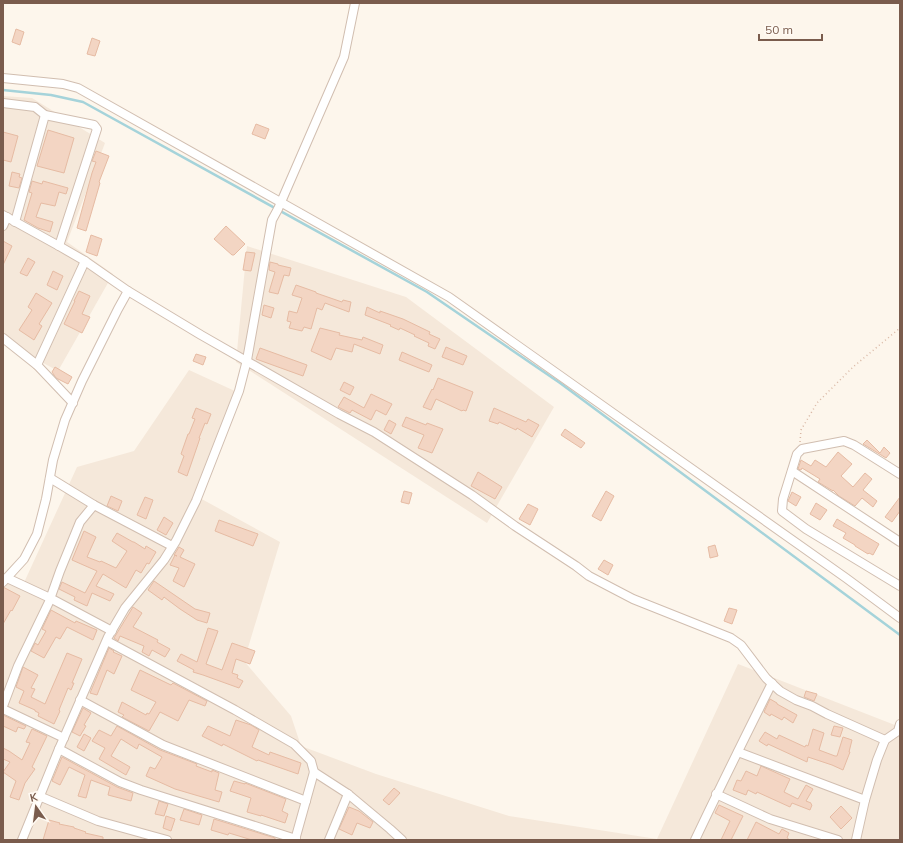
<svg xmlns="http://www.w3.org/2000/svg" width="903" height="843" font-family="Mulish,sans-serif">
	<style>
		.residential { fill: #f5e8da }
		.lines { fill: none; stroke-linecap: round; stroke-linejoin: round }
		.stream { stroke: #a5d3da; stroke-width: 2.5 }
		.building { fill: #f3d5c3; stroke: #e6bba3 }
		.minor-casing { stroke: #d1beb0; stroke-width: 10 }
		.path { stroke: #d9b8a5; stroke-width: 1.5; stroke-dasharray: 1 3; stroke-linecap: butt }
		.minor { stroke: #fff; stroke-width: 8 }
	</style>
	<rect width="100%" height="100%" fill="#fdf6ec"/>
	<g class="residential">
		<path d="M3,96L32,98L105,143L67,242L113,274L58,371L3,341Z"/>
		<path d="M247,246L406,297L554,407L487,523L236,362Z"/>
		<path d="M189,370L237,392L198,497L280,542L244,661L291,716L301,746L376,774L509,816L657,839L738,664L900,727V840H3V581L22,587L77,467L134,451Z"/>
	</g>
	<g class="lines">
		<path class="stream" d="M3,90L51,95L83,102L427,292L560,383L900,635"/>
	</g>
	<g class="building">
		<path d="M16,29L24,32L20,45L12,42Z"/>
		<path d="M92,38L100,41L95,56L87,54Z"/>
		<path d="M256,124L269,129L265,139L252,134Z"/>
		<path d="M48,130L74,138L64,173L37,166Z"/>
		<path d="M3,132L18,136L11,162L3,160Z"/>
		<path d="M96,151L109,156L99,182L100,183L86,231L77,228L92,173L96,162L92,161Z"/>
		<path d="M12,172L20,174L19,177L22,178L19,188L9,186Z"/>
		<path d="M32,181L42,184L43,181L68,188L66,194L59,192L55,206L41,203L36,217L53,222L50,232L38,228L24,220L32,193L29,192Z"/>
		<path d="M226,226L245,244L234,255H232L214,239Z"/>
		<path d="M91,235L102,239L97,256L86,252Z"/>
		<path d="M3,241L12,246L3,265Z"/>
		<path d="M246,252L255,253L251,271L243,270Z"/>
		<path d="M28,258L35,262L27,276L20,273Z"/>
		<path d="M270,262L278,264V265L291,268L289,276L284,275L278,294L269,292L275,272L269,270Z"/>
		<path d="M53,271L63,276L57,290L47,285Z"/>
		<path d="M296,285L316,292V293L342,302L343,300L351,302L349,312L325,303L322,310L317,308L311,329L304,327L302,331L289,328L291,322L287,321L289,311L297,313L302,298L292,295Z"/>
		<path d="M79,291L90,296L82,314L90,317L82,333L64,324L75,301H74Z"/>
		<path d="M36,293L52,303L39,324L42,326L34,340L19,330L32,310L28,307Z"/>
		<path d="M264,305L274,308L271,318L262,315Z"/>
		<path d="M367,307L380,313V311L403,319L430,332L429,334L440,339L435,349L428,346L429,343L414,336L415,335L400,328L399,330L390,326L391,325L365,315Z"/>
		<path d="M320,328L340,333L339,335L362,340L363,337L383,345L380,354L354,344L352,352L336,348L331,360L311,351Z"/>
		<path d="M446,347L467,356L463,365L442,357Z"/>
		<path d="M260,348L307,365L303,376L256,359Z"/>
		<path d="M402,352L432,365L429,372L399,360Z"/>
		<path d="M196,354L206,357L203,365L193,361Z"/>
		<path d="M55,367L72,377L68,384L56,378L52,372Z"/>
		<path d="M438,378L473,392L466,411L463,410L462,411L436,399L431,410L423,407L432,389L433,390Z"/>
		<path d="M344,382L354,387L350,395L340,390Z"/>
		<path d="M371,394L392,404L386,415L376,410L371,420L352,410L350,413L338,407L344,397L364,408Z"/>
		<path d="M196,408L211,414L207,424L205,423L199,438H200L198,444L187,476L178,472L184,456L181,454L188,434H189L195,419L192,418Z"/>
		<path d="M494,408L526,422L528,419L539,425L532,437L517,428L516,430L499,422L498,424L489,421Z"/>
		<path d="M406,417L426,425L427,423L443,429L432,453L418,448L424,435L402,426Z"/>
		<path d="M389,420L396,424L391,434L384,430Z"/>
		<path d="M565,429L585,443L581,448L561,435Z"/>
		<path d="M867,440L880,453L884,447L890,453L886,458L863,444Z"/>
		<path d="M838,452L852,464L841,476L853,487L865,473L872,479L863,490L877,501L873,507L862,498L855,506L839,496L833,490V491L818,482L820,479L802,468L801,470L798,469L801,460L811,466L815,460L826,467Z"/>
		<path d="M478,472L502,487L495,499L471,486Z"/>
		<path d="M404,491L412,493L409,504L401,502Z"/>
		<path d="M606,491L614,496L601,521L592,516Z"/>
		<path d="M792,492L801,497L796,506L788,501Z"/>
		<path d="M111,496L122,501L118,511L107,506Z"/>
		<path d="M145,497L153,500L146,519L137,515Z"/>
		<path d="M900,497V511L892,522L885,517Z"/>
		<path d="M816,503L827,510L820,520L810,514Z"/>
		<path d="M528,504L538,509L530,525L519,519Z"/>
		<path d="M164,517L173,523L166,535L157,530Z"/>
		<path d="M837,519L879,544L873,555L869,553L868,554L855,546V545L843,538L846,533L833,526Z"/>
		<path d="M219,520L258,534L253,546L215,531Z"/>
		<path d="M84,531L96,537L87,557L100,562L101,561L116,568L127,551L112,541L117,533L133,542H134L145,549L146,546L156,552L149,564L147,563L141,573L136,570L126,588L103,574L96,586L114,594L110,601L92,593L87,606L74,600L75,597L59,589L62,582L85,593L97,571L72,560Z"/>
		<path d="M715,545L718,556L710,558L708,547Z"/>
		<path d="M179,547L184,550L180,557L195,564L184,587L173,581L179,568L170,565L175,555L177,556L174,555Z"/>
		<path d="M604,560L613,565L608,575L598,569Z"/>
		<path d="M154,581L195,609L210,613L207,623L197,620L180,609L164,597L162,600L148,590Z"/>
		<path d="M3,587L20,596L12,611L11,610L3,624Z"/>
		<path d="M133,607L142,613L133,627L158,640L157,642L170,649L165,657L152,650L149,656L142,652L144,646L120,636L118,641L114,638Z"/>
		<path d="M729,608L737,610L732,624L724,621Z"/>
		<path d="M51,610L75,623L76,621L97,630L93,640L67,627L60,639L56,637L44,658L31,651L35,643L38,645L46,631L42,629Z"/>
		<path d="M208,628L218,631L206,664L222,670L232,643L255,651L250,664L236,659L232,673L238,675L237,678L243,681L239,688L203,675L193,672L194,670L177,661L181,654L197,662Z"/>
		<path d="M109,648L114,651L113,652L122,656L114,674L107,670L97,695L90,693Z"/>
		<path d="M67,653L82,659L72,683H74L71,690L68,688L59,710L60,711L54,724L38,716L39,713L35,711V710L19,703L24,691L16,687L23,667L38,675L31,688L35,689L31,697L45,704Z"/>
		<path d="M140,670L171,685L173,683L207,701L205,706L189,700L178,721L160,712L149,731L122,717L124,715L118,712L122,702L146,715L147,713L149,714L156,702L131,690Z"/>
		<path d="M806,691L817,694L814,701L804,697Z"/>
		<path d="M770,699L777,703V704L797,715L793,723L784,717L782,720L771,714L770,716L764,712Z"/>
		<path d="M83,708L91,713L84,725L86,726L80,736L72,732Z"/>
		<path d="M3,715L26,726L24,729L18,727L16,732L3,726Z"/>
		<path d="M236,720L251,725L259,730L252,747L269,755L270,752L301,763L298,774L258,760L257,761L223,744L222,746L202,736L208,726L230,736Z"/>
		<path d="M117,726L160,750L197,764L196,766L212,772V770L219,773L215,790L222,792L219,802L175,789L146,776L150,767L155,769L162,757L139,744L137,749L121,739L111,756L130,767L126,775L99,759L105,748L92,741L99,730L111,736Z"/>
		<path d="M834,726L843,728L840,737L831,735Z"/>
		<path d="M32,729L47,736L32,767L35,769L25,783L19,800L10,797L16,781L3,772L10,762L3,759V748L9,751L22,760L30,743L26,742Z"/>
		<path d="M813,729L824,733L819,750L835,756H837L843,737L852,740L849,752H850L843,770L832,765L808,757L807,762L768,744L767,746L759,741L765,732L777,739L779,735L805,747L806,745L808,746Z"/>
		<path d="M84,734L91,738L84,751L77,747Z"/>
		<path d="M62,757L117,787L133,793L131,801L108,795L110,787L91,780L86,798L78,796L85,775L69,767L60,785L52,781Z"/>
		<path d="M761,766L790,779L784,792L798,799L806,785L813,789L806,801L811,803V804L812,805L810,810L792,803L790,807L757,792L756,794L748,790L746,795L733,790L737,780L741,781L746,771L757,776Z"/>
		<path d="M234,781L245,784V783L286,799L282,811L288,814L285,823L261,815V816L247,812L251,798L230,791Z"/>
		<path d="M394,788L400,793L389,805L383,800Z"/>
		<path d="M159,801L168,804L164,816L155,814Z"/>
		<path d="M719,805L743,816L731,840H721L730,821L715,813Z"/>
		<path d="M841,806L852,818L841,829L830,817Z"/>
		<path d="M349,807L359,811L373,822L370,828L357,823L352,835L339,829Z"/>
		<path d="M184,809L202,815L199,825L180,820Z"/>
		<path d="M166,816L175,819L171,831L163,828Z"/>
		<path d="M214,819L275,838V840H252L229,833L228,835L211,830Z"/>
		<path d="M49,820L60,823L59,824L74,827V828L86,832L85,833L103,837V840H43Z"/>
		<path d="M756,822L779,834L782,829L789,833L787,838L790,840H747Z"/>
	</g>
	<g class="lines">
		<g class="minor-casing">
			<g id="minor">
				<path d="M3,78L63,84L78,88L449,297L846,578L900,618"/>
				<path d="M3,103L35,107L45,115L94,125L97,129L59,246"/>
				<path d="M3,215L59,246L85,261L128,291L201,335L339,414L374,432L472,495L515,526L576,566L589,576L633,599L731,638L741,645L766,678L780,691L796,700L812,706L827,714L885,740"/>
				<path d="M15,222L45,115"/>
				<path d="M3,226L7,217"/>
				<path d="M3,338L37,365L73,403"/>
				<path d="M37,365L85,261"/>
				<path d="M792,471L900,542"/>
				<path d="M900,474L854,445L844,441L802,449L797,454L783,499L782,511L806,529L900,586"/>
				<path d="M50,478L94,505L172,546"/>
				<path d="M7,578L50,598L112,631"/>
				<path d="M3,582L24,559L37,534L46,499L53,460L65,420L82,381L118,309L128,291"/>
				<path d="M107,641L235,710L294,744L311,761L314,772L295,840"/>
				<path d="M80,700L163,745L306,801"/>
				<path d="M3,706L18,666L49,602L60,571L80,522L94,505"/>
				<path d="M3,709L64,738"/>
				<path d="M59,749L120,782L141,790L296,839"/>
				<path d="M738,752L865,800"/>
				<path d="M314,772L348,794L390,829L402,840"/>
				<path d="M716,794L770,819L838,840"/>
				<path d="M39,796L98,821L167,840"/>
				<path d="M22,840L59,749L108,637L125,608L164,560L176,541L196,501L239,391L247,360L272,220L278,209L344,57L355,3"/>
				<path d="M329,840L348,794"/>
				<path d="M695,840C720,787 746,735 772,683"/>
				<path d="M856,840L865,800L877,760L885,740L898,731L900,724"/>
			</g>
		</g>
		<path class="path" d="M800,442L801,430L817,403L853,367L900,328"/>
		<use href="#minor" class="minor"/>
	</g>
	<rect width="903" height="843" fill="none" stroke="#7a5c4d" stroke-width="8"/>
	<g transform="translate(36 807) rotate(346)" stroke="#fffaf3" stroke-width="3" paint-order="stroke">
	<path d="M0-3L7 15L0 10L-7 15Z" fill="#7a5c4d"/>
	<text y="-6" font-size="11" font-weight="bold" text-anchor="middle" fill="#7a5c4d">K</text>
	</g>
	<path d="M759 34v6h63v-6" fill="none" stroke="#7a5c4d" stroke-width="2"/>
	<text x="765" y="34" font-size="12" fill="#7a5c4d" stroke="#fffaf3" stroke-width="3" paint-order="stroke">50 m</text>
</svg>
